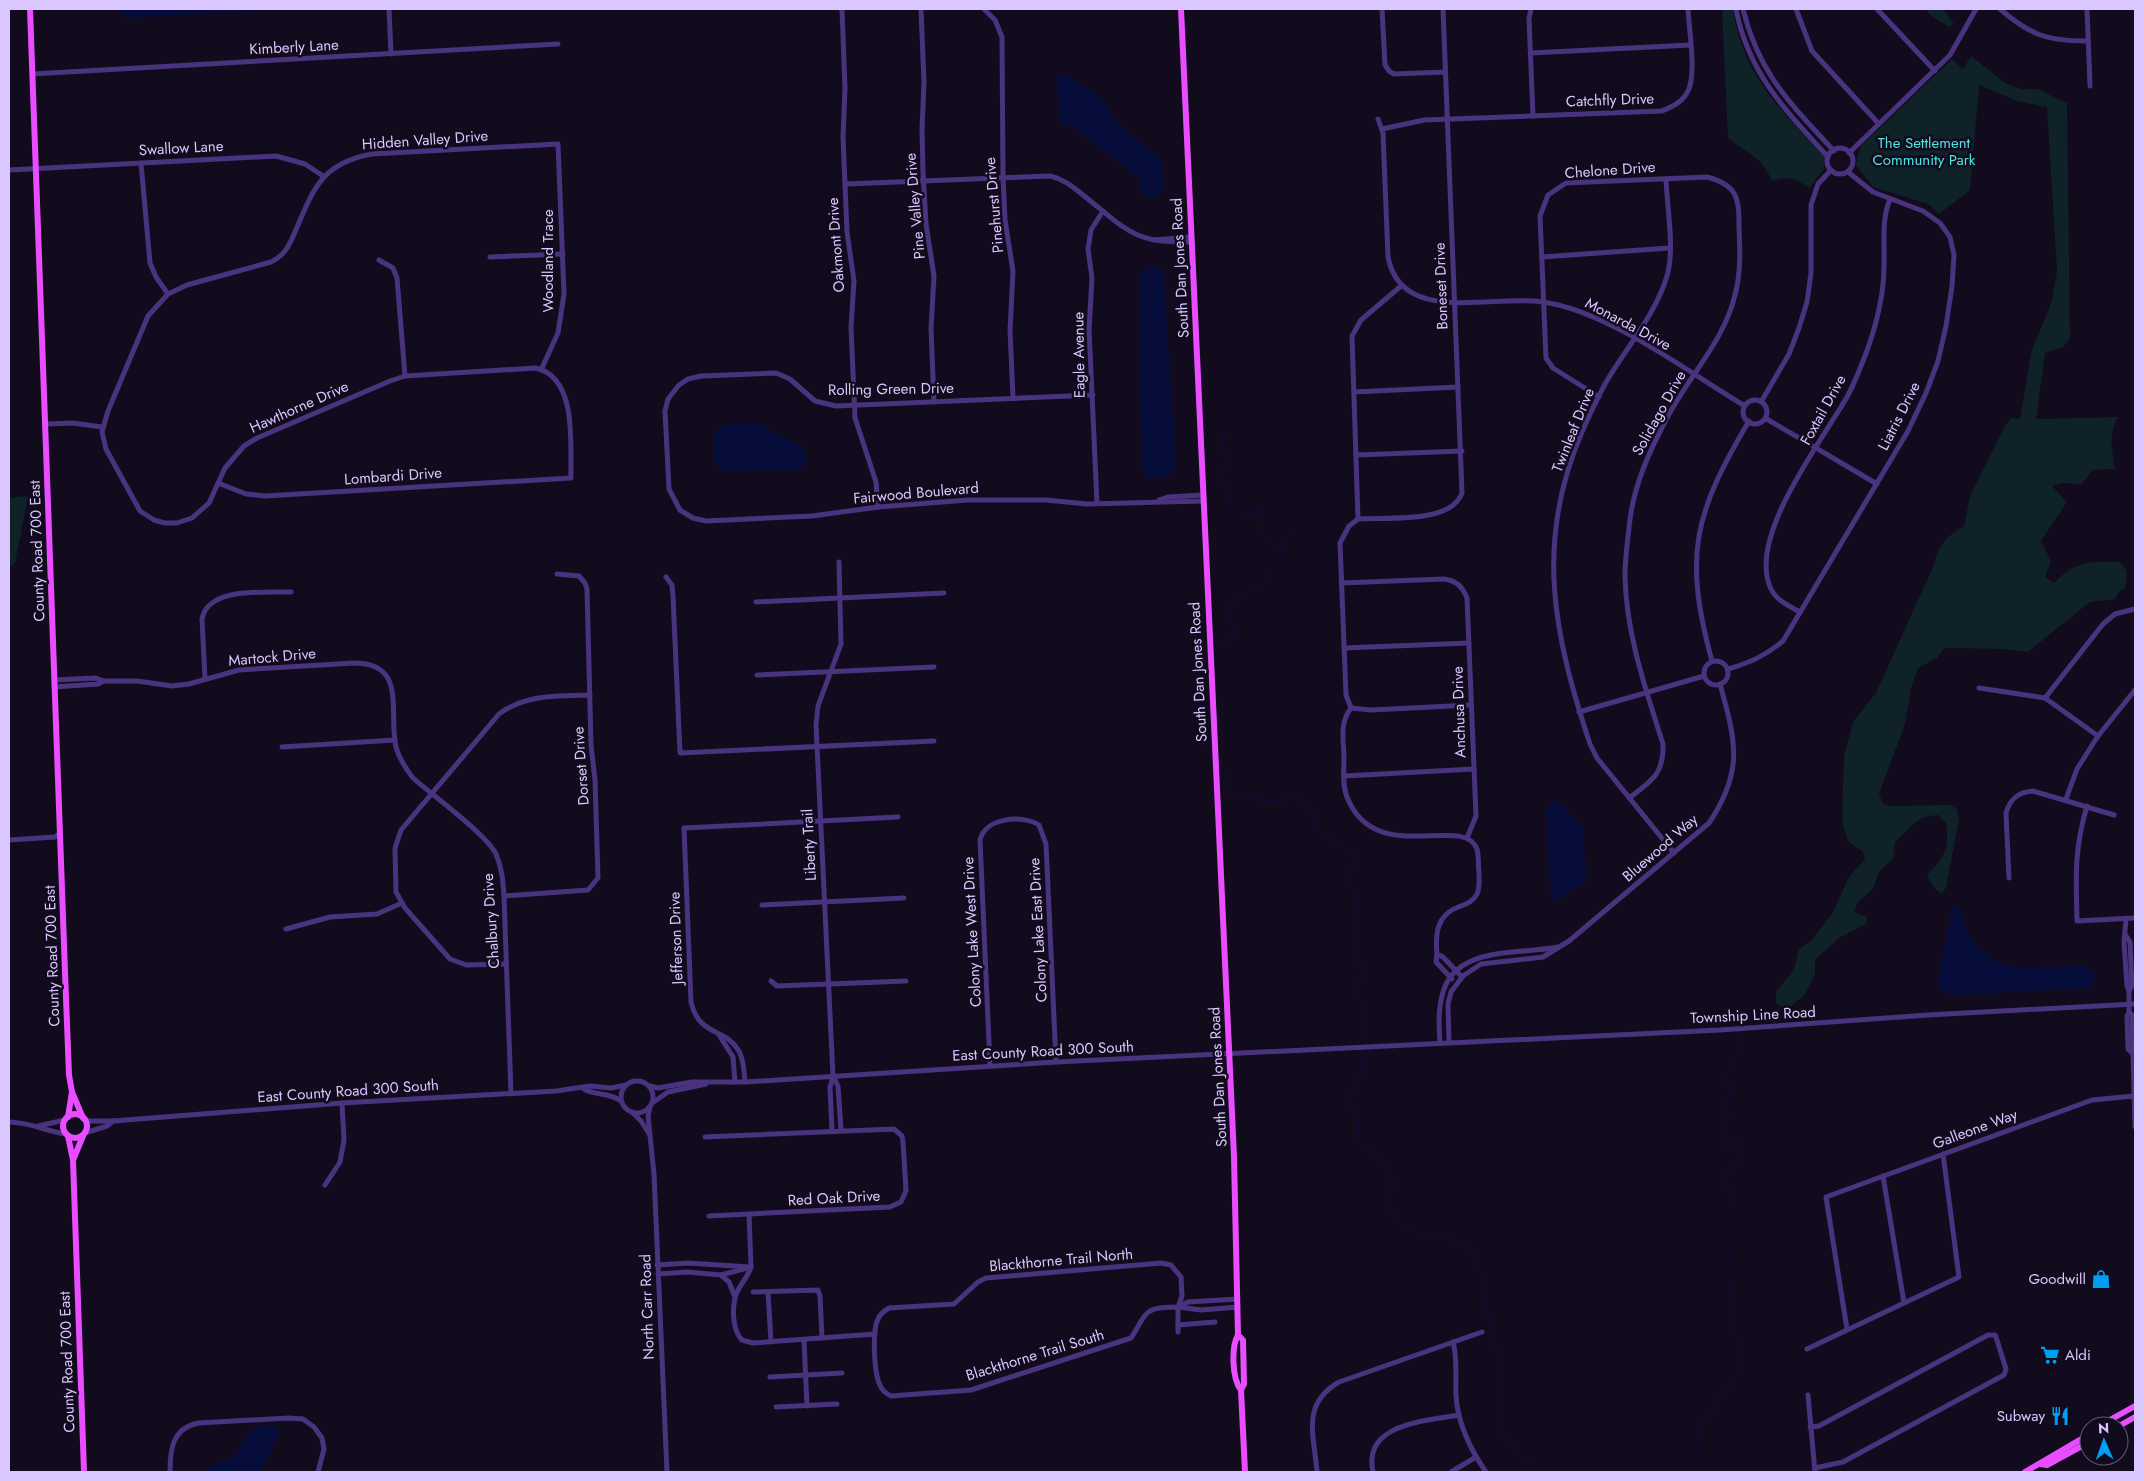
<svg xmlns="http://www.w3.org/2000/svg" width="2144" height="1481" font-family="Jost,sans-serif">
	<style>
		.green { fill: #0e2227 }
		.water { fill: #070d3a }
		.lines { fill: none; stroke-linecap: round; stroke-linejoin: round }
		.stream { stroke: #070d3a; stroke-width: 1 }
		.minor { stroke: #49337e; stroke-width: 5 }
		.major { stroke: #e84eff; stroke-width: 6 }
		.labels { text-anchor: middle; stroke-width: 5; stroke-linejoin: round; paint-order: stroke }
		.street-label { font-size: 15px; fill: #dbc7ff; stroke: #120b1d }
		.park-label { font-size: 15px; fill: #4fe3e2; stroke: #120b1d }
		.poi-label { font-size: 15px; fill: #dbc7ff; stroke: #120b1d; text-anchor: end }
	</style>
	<rect width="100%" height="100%" fill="#120b1d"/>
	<g class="green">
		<path d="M1722,9H1733C1742,74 1782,112 1825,157L1824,169L1809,188C1796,179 1788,175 1773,181L1760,161L1728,138Z"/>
		<path d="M1925,9H1943L1954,24L1949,27L1934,18Z"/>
		<path d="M1971,56L2005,83L2021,89H2038L2063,102H2067L2070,339L2063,347L2045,353L2036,419L2118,417C2108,434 2112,451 2115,469L2093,470L2081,484L2061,483L2052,486L2067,502L2041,541L2051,561L2045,577L2054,583C2074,562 2090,560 2119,562L2127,571L2125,588L2119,591L2115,599L2090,602L2028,652L2005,649L1944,648L1937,658L1918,668L1911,688L1905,724L1879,794L1883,803L1890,806L1951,805L1957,809L1959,819L1946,888L1942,893C1934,890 1929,882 1927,874C1944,862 1950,844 1946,823L1938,815C1912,817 1914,827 1895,842L1893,859L1879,872L1873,889L1858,902L1854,912L1867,917L1866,924L1839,938L1815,960V974L1805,994L1786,1011L1776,1003V992L1794,969L1799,949L1811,941L1832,914L1849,877L1865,859L1863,852L1848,841L1842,821L1844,756L1853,722L1876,693L1933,567C1938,547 1946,536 1964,526L1970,496L2005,426L2011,418L2020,419L2032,350L2052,301L2057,271L2047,107L2017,101L1979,85L1970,190L1939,214L1928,204L1873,187L1856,165L1860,147L1952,59L1963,69Z"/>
		<path d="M28,496L15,563L9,567V498Z"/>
	</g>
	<g class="water">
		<path d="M120,9H289L124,18L121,15Z"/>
		<path d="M1064,73L1101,98L1118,124L1161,159L1164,191L1155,197L1144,196L1139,188V178L1071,125H1061L1056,78Z"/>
		<path d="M1151,266L1160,268L1164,276L1176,468C1167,479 1159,478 1145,477L1142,465L1139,351L1140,273Z"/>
		<path d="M758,423L801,447L805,453L807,462L800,469L723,471C714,466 714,461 714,451C714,446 713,440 714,435C717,420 746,424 758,423Z"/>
		<path d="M1554,801L1562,804L1585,831C1582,849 1587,863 1586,882L1556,900L1551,898L1546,807Z"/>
		<path d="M1956,905L1959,907L1966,930L1972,940L1994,961L2018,968L2082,966L2094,972L2095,979L2089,988L1957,995C1946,995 1942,993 1937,983L1952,909Z"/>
		<path d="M260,1426H275L280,1432L262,1469L263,1472H205C212,1462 225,1463 233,1456C245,1445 242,1435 260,1426Z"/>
	</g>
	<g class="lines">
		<g class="stream">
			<path d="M1212,645L1234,638L1237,633L1235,628L1230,622C1229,613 1231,600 1236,594C1251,592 1265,592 1269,576L1284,573V561L1279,551L1290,533L1285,527H1281L1271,539L1264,538L1260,530C1264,522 1259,515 1261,507L1258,504L1251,506L1253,514L1250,518L1241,517L1229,506L1228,488C1220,475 1211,474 1228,462L1222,444L1225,432"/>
			<path d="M1207,649L1200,658L1199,667L1202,691L1200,706L1203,746L1212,755"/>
			<path d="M1219,760L1223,763L1226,782L1230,793C1240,799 1245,798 1256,798C1260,798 1263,801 1267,801C1289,802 1312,788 1313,824L1327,839L1337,841L1355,857V867L1347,878L1356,894L1358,913L1354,928L1356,939L1354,955C1364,967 1365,973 1357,987L1364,1017L1363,1044"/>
			<path d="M1735,1027L1736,1020L1742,1017"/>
			<path d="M1363,1048L1362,1075L1356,1081L1348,1102L1357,1111L1360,1145L1373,1151L1393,1180L1388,1203C1392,1210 1396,1220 1402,1226C1419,1239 1466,1234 1475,1257C1477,1262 1476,1268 1478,1272"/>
			<path d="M1480,1279L1500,1364L1496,1390L1502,1431L1517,1454L1545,1472"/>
			<path d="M1702,1472L1696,1436L1697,1429L1710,1418L1712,1409L1719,1396L1737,1375L1738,1351L1741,1342L1736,1332L1729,1278L1735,1209L1730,1191L1721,1176L1722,1171H1734L1742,1148L1741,1141H1735L1726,1146L1720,1140L1729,1118L1727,1107L1729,1085L1726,1077C1735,1052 1745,1063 1736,1031"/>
		</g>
		<g class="minor">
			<path d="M389,9L391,54"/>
			<path d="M842,9L845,89L843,137L847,232L854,281L851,327L855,418L876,482L878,507"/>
			<path d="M921,9L924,82L922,130L923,173L926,224L934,276L931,329L934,402"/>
			<path d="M984,9L995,20L1002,37L1003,177L1005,220L1013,271L1010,330L1013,398"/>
			<path d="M1382,9L1385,65L1389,71L1394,74L1445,72"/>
			<path d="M1531,9L1529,19L1533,116"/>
			<path d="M1736,9C1748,73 1786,111 1828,157"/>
			<path d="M1743,9C1759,74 1790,103 1834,151"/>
			<path d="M1796,9L1812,51L1879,124"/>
			<path d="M1877,9L1935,71"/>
			<path d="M2000,9C2030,35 2047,41 2087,41"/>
			<path d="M2087,9L2090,86"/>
			<path d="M1531,53L1690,45"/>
			<path d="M32,74L558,44"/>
			<path d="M1378,119L1383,133L1388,257C1401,326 1493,294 1543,302C1608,311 1688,372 1745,406"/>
			<path d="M1382,129L1424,120L1662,111C1674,106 1684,101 1689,89C1696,69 1689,30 1688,9"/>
			<circle cx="1840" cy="161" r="13"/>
			<path d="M1849,153L1950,55L1976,9"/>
			<path d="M141,163L150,263L156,277L168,294"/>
			<path d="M9,170L276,156L305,164L323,176"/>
			<path d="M1666,179C1667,208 1675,249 1667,276C1655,316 1625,349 1605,384C1597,399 1589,416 1582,432C1534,543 1554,635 1590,744L1597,758L1674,853"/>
			<path d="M845,184L1050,176C1064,179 1073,187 1083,195C1126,229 1133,244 1191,242"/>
			<path d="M1153,240L1191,237"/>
			<path d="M490,257L563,254"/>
			<path d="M1542,257L1669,248"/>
			<path d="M379,260L393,268L397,278L405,376"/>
			<path d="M1354,392L1458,387"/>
			<path d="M1093,395L836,406L815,401L790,379L776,373L701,376L688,379L679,385L668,399L665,411L669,489L680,510L693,518L706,521L812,516L878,507L968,500H1046L1087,504L1203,501"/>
			<path d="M1599,397L1553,368L1546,358L1540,216L1548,195L1566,183L1707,177C1738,185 1739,199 1739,227C1740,250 1741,273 1735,295C1724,342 1687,378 1666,420C1649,452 1635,483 1630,519C1628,538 1625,557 1625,576C1626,634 1646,690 1663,744C1664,775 1651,781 1629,798"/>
			<circle cx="1755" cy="412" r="12"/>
			<path d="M1761,402L1789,354L1799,328L1807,302L1811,273V205L1818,184L1831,170"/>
			<path d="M1765,418L1877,484"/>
			<path d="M46,424L73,423L102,427"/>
			<path d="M1356,455L1462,451"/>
			<path d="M218,483L246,494L265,496L571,478C570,445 578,378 536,368L405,376L390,381L257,438L244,446L225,468L209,503L192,518L177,523H165L154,520L140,511L106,449L102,432L108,411L148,316L168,294L187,285L271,262C285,255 289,246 295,232C313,190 321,163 372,154L558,144L564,294L558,333L541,370"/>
			<path d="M1159,500L1168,497L1203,495"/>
			<path d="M1097,503L1089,329L1092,278L1088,249L1091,230L1103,211"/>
			<path d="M1358,519L1352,336L1361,320L1401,286"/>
			<path d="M839,562L841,644L818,706L816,725L833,1076L838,1086L841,1130"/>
			<path d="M666,577L672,585L673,596L680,753L934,741"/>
			<path d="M1341,583L1444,579C1457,581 1462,586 1467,598L1476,816L1467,838"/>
			<path d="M756,602L944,593"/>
			<path d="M1800,612C1789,606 1777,601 1771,589C1746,538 1822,441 1847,397C1855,382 1862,364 1868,348C1877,322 1884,293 1884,266C1885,242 1881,221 1890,199"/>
			<path d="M1344,648L1469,643"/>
			<circle cx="1716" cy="673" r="12"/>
			<path d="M1712,661C1683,555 1694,514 1749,421"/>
			<path d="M1728,669C1749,663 1765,656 1783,641L1908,431L1926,393L1938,361L1946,326L1952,286L1954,255L1950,237L1940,223L1923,211L1873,192L1848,172"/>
			<path d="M757,675L934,667"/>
			<path d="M205,679L202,619C208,586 265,593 291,592"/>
			<path d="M54,680L96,678L103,681H137L172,686L189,684L239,670L354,663C408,663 388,712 396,747C399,758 406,769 413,778C432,795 486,834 496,854C502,868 503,881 504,896L511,1093"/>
			<path d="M54,687L98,684L103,681"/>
			<path d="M1979,688L2045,698L2098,736"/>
			<path d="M2045,698L2103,624L2115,614L2135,609"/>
			<path d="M1351,708L1346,695L1340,543L1349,526L1358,519C1387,517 1451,524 1462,493L1443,9"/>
			<path d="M1351,708C1340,722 1343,738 1344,755C1344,768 1342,785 1347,797C1375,868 1463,813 1477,849C1479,856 1478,865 1479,872C1479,879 1480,888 1477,894C1473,902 1466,904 1458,907C1437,915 1435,934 1437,954"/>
			<path d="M1351,708L1371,710L1471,705"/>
			<path d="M1579,712L1704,676"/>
			<path d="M282,747L395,740"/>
			<path d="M1344,776L1474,769"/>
			<path d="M2066,799L2077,769L2098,736L2135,690"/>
			<path d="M2087,806C2074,850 2076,876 2077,921L2135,918"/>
			<path d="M9,840L55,837L60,833"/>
			<path d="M2009,878L2006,813C2010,799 2018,792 2033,791L2114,815"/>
			<path d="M504,896L588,890L598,878L595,780L591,745L587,589L585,583L579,576L557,574"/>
			<path d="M762,905L904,898"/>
			<path d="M2126,919L2124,943L2127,986L2129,991L2132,986L2130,942L2126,936"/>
			<path d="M286,929L330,917L377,914L402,903"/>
			<path d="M506,964L466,965L450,959L405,908L396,892L395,848L401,830L499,714C526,694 558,696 590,695"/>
			<path d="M1452,979L1436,962L1437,954L1443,957L1462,977"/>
			<path d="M771,981L777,986L906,981"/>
			<path d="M2129,991V1012L2127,1016L2128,1049L2132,1053"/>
			<path d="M2129,1012L2132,1015L2135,1127"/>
			<path d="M719,1035L733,1057L735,1082"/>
			<path d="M1449,1042L1448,1004L1451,992L1463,976L1481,964L1543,957L1569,941L1709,823C1744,771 1736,742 1720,684"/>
			<path d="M1440,1043C1439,1027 1438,1011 1442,996C1453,945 1518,955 1558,947"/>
			<path d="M990,1065L980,840C985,818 1022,814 1039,825L1046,844L1056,1062"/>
			<circle cx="637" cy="1097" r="16"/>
			<path d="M745,1082C744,1072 744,1060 739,1051C725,1027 699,1037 691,1002L684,828L898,817"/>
			<path d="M650,1086L658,1088L692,1082H745L1056,1062L1720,1030L1928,1015L2135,1004"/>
			<path d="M584,1089C596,1096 609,1092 621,1101"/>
			<path d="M652,1103L668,1092L706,1084"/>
			<path d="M650,1107L648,1116L654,1174L667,1472"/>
			<path d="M632,1112L641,1121L650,1135"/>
			<path d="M86,1121H113L342,1103L556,1091L590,1086L611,1088L626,1085"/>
			<path d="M9,1122C29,1122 46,1131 65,1134"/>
			<path d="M38,1126L65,1120"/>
			<path d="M832,1130L830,1087L833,1077"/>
			<path d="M85,1133L107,1126L113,1121"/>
			<path d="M705,1137L894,1129L902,1136L903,1142L906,1191L901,1202L890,1207L709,1216"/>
			<path d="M1883,1176L1904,1303"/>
			<path d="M325,1185L340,1162L344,1140L342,1103"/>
			<path d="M749,1214L751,1267C748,1278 737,1287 735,1298C732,1311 733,1331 742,1340L753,1343L875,1334"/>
			<path d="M657,1265L688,1263L750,1267"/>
			<path d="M658,1274L687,1272L721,1275L751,1267"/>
			<path d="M721,1275L729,1282L735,1297"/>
			<path d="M753,1292L818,1290L820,1296L822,1338"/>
			<path d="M768,1292L771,1342"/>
			<path d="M1238,1299L1188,1302L1178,1307L1201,1310L1238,1307"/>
			<path d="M1178,1307C1144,1307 1148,1311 1131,1338L971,1390L891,1396C886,1393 882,1391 880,1385C874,1374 872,1330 878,1319C880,1314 884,1311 889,1308L954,1304L978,1282L986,1278L1161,1263L1171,1265L1181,1277L1182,1296L1178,1307V1332"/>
			<path d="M1178,1325L1215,1322"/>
			<path d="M1847,1329L1826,1197L2092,1100L2134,1096"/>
			<path d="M804,1340L807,1406"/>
			<path d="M1453,1342C1458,1360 1455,1377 1456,1396C1458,1425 1470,1449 1486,1472"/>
			<path d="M1807,1349L1959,1277L1943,1154"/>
			<path d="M770,1377L842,1373"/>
			<path d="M1808,1395L1815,1472"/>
			<path d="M776,1407L837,1404"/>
			<path d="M1810,1427L1819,1426L1988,1335H1995L1996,1337L2006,1369L2004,1375L1843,1462L1815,1468"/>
			<path d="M170,1472C170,1449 172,1429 198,1423L289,1418L303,1419L314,1427L322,1438L324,1449L318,1472"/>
			<path d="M1317,1472C1314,1434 1301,1404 1339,1382L1482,1332"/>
			<path d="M1373,1472C1362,1423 1427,1421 1459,1415"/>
			<path d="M1451,1472L1476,1457"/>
		</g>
		<g class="major">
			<path d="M30,9L65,972L69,1075L72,1092L68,1117"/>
			<path d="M1181,9L1234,1157L1238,1335C1231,1347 1232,1379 1241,1390"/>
			<path d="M72,1092L83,1118"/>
			<circle cx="75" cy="1126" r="12"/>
			<path d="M68,1136L73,1160L84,1472"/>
			<path d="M73,1160L83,1136"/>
			<path d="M1238,1335L1243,1340L1244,1384L1241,1390L1245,1472"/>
			<path d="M2099,1426L2135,1406"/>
			<path d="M2119,1426L2135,1417"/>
			<path d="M2040,1464L2047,1465L2089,1442"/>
			<path d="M2025,1472L2083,1438L2085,1434"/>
		</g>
	</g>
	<defs>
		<g id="shop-bare" transform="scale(1.5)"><path d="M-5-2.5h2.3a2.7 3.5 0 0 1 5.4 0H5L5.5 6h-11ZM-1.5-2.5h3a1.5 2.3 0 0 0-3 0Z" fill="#009ef2" stroke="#120b1d" stroke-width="2.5" paint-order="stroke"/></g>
		<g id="supermarket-bare" transform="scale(1.5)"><path d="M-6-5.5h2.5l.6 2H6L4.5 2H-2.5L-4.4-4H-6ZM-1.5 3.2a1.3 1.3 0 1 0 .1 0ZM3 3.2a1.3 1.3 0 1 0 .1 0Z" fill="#009ef2" stroke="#120b1d" stroke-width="2.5" paint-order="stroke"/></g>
		<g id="restaurant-bare" transform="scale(1.5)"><path d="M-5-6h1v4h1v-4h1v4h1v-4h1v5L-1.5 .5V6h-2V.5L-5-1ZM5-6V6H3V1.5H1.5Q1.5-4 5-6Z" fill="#009ef2" stroke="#120b1d" stroke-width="2.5" paint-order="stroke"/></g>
	</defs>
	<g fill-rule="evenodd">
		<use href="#shop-bare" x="2101" y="1279"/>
		<use href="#supermarket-bare" x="2050" y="1355"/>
		<use href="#restaurant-bare" x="2060" y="1416"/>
	</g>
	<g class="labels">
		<g class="street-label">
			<text transform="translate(294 47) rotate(-3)" y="5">Kimberly Lane</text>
			<text transform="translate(1610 100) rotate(-2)" y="5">Catchfly Drive</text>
			<text transform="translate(425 140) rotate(-4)" y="5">Hidden Valley Drive</text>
			<text transform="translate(181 148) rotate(-3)" y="5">Swallow Lane</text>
			<text transform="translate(1610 170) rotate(-4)" y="5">Chelone Drive</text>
			<text transform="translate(994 205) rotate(-95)" y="5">Pinehurst Drive</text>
			<text transform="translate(915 206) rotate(-95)" y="5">Pine Valley Drive</text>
			<text transform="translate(836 245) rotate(-94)" y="5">Oakmont Drive</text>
			<text transform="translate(548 261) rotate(-90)" y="5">Woodland Trace</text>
			<text transform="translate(1180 268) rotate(-93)" y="5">South Dan Jones Road</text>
			<text transform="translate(1441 286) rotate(-92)" y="5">Boneset Drive</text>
			<text transform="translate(1628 324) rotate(28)" y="5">Monarda Drive</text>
			<text transform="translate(1079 355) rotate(-91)" y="5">Eagle Avenue</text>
			<text transform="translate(891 389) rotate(-1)" y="5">Rolling Green Drive</text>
			<text transform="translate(299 407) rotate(-24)" y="5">Hawthorne Drive</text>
			<text transform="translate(1823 410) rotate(-61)" y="5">Foxtail Drive</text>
			<text transform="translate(1659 413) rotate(-61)" y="5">Solidago Drive</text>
			<text transform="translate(1899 416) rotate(-63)" y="5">Liatris Drive</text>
			<text transform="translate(1573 430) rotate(-68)" y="5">Twinleaf Drive</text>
			<text transform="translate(393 476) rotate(-4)" y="5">Lombardi Drive</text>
			<text transform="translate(916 493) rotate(-5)" y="5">Fairwood Boulevard</text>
			<text transform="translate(37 551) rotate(-92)" y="5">County Road 700 East</text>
			<text transform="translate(272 657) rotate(-5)" y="5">Martock Drive</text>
			<text transform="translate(1198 672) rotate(-93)" y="5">South Dan Jones Road</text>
			<text transform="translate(1459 712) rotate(-92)" y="5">Anchusa Drive</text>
			<text transform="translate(581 766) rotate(-94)" y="5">Dorset Drive</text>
			<text transform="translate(809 845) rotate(-93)" y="5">Liberty Trail</text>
			<text transform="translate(1660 848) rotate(-41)" y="5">Bluewood Way</text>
			<text transform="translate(491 921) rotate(-94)" y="5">Chalbury Drive</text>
			<text transform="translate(1038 930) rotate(-93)" y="5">Colony Lake East Drive</text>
			<text transform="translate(972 932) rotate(-93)" y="5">Colony Lake West Drive</text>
			<text transform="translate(676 938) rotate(-92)" y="5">Jefferson Drive</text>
			<text transform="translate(52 956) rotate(-92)" y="5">County Road 700 East</text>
			<text transform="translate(1753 1015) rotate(-3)" y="5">Township Line Road</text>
			<text transform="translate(1043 1051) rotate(-3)" y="5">East County Road 300 South</text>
			<text transform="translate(1218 1077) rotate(-93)" y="5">South Dan Jones Road</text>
			<text transform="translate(348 1091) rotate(-4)" y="5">East County Road 300 South</text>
			<text transform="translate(1975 1129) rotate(-20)" y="5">Galleone Way</text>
			<text transform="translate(834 1198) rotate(-3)" y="5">Red Oak Drive</text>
			<text transform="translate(1061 1260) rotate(-5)" y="5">Blackthorne Trail North</text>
			<text transform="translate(647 1307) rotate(-92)" y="5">North Carr Road</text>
			<text transform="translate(1035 1355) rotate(-17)" y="5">Blackthorne Trail South</text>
			<text transform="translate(67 1362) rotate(-92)" y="5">County Road 700 East</text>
		</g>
		<g class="park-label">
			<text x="1924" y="148">The Settlement<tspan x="1924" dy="17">Community Park</tspan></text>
		</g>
		<g class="poi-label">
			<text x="2086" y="1284">Goodwill</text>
			<text x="2065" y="1360" text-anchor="start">Aldi</text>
			<text x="2045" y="1421">Subway</text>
		</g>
	</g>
	<rect width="2144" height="1481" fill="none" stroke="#dbc7ff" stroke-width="20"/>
	<g transform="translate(2104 1441) rotate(358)"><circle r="24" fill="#120b1d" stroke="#625677"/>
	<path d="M0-4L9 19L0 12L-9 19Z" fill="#009ef2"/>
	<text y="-8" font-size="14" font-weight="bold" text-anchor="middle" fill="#dbc7ff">N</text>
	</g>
</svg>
